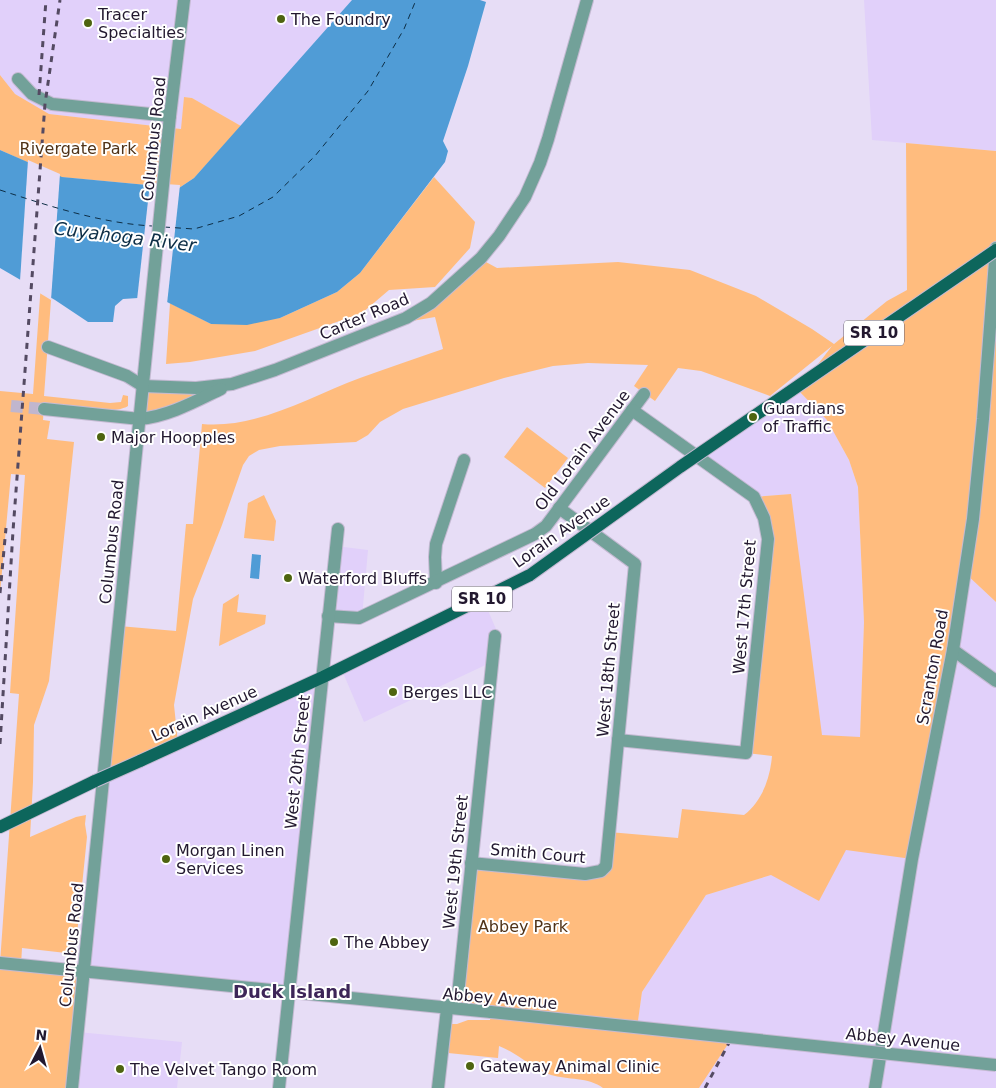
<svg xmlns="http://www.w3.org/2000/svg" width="996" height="1088" font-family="'DejaVu Sans',sans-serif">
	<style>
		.built { fill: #e1d0fa }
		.green { fill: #ffbc7e }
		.water { fill: #509cd6 }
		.pier { fill: #e7ddf6 }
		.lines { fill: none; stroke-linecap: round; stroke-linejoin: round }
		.ferry { stroke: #0d2e46; stroke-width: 1; stroke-dasharray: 6 5; stroke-linecap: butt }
		.minor-tunnel { stroke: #c0b6ce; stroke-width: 12; stroke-dasharray: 12 6; stroke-linecap: butt }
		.minor-casing { stroke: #c4bad2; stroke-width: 14 }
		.major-casing { stroke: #c4bad2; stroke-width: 14 }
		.minor { stroke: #72a199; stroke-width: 12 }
		.major { stroke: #0d665c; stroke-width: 12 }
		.rail { stroke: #544a62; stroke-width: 3; stroke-dasharray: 6 6; stroke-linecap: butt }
		.minor-bridge-casing { stroke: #c4bad2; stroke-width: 14; stroke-linecap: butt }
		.major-bridge-casing { stroke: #c4bad2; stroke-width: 14; stroke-linecap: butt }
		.minor-bridge { stroke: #72a199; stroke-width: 12 }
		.major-bridge { stroke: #0d665c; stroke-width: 12 }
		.poi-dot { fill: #4e6410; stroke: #fff; stroke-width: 2 }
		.labels { text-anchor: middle; stroke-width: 4; stroke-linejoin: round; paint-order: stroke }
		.shield { fill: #fff; stroke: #645d6d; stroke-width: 1 }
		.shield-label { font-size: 15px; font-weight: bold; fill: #22182f }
		.poi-label { font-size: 16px; fill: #22182f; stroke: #fff; text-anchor: start }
		.street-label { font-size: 16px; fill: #22182f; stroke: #fff }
		.park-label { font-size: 16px; fill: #503318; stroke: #fff }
		.water-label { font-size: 18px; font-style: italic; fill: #0d2e46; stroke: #fff }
		.neighbourhood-label { font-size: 18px; font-weight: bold; fill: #3d2558; stroke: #fff }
	</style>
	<rect width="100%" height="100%" fill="#e7ddf6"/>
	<g class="built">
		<path d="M0,0H352L241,126L192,98L184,97L182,129L49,114L15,94L0,75Z"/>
		<path d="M864,0H996V151L872,140Z"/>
		<path d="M798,390L827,420L849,460L858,487L864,622L860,737L802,891L819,901L965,573L996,602V1088H699L730,1041L637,1028L642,992L706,895L771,875L791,494L754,497L701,459Z"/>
		<path d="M336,546L368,550L362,617L328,616Z"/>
		<path d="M483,599L496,629L492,662L364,722L341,668Z"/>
		<path d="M323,677L288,993L84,972L104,776Z"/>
		<path d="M78,1032L182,1042L177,1088H72Z"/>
	</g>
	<g class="green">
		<path d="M0,75L15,94L49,114L181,129L184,97L192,98L241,126L194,178L179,188L60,177L44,396L110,403L121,402L123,395L128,396V406C115,415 62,408 44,406L43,420L50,421L47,439L74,442L49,681L34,725L33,782L30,837L76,817L86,815L85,824L87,837L75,954L73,955L66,953L22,948L21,965L84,972L72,1088H0V963L19,694L10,693L25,475L11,474L0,593V391L33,394L49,172L0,150Z"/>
		<path d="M906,143L996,151V602L965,573L912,859L846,850L819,901L771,875L706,895L642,992L637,1028L730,1041L699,1088H603C589,1077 567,1080 551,1075C532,1069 518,1053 499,1046L498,1058L448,1053L451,1024H457L468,1020H490L491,1013L447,1009L458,995L471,863L601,871L609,832L678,838L682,809L744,815C762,801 770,779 772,756L746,753L768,539L754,497L791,494L822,735L860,737L864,622L858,487L849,460L827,420L798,390L832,346L770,396L701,371L678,368L655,401L634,386L648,365L588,363L553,366L504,378L403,409L380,422L368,435L356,442L280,446L259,450L249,456L243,465L222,525L193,599L174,705L178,743L104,776L119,626L176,631L186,524H193L202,424C257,429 309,397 360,378C387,368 415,359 443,349L435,317L406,322L449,287L486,262L497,268L618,262L690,270L756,296L812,329L834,344L887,301L907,290Z"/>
		<path d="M434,177L475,222L470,248L435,287L389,290L362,313L255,351L190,362L166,364L170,303L211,324L280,318L337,292L360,273Z"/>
		<path d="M228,385L140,419L143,386Z"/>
		<path d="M527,427L568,458L545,488L504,457Z"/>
		<path d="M264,495L276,521L274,541L244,538L248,503Z"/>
		<path d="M239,594L237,612L266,615L265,624L219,646L223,604Z"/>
	</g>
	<g class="water">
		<path d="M352,0H480L486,2L468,66L443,141L448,151L445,162L360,273L337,292L280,318L247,325L211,324L167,302L138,298L123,299L115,306L113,322H88L55,300L0,268V150L62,177L179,188L194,178Z"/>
		<path d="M252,554L261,555L259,579L250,578Z"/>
	</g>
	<g class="pier">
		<path d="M28,160L60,174L51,300L20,281Z"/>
		<path d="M150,183L180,185L167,304L137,300Z"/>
	</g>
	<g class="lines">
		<g class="ferry">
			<path d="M0,190C49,206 100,223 152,226"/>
			<path d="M164,227L194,229L239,216L273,197L315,156L368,91L404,29L416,0"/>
		</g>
		<path class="minor-tunnel" d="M11,406L44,409"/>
		<g class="minor-casing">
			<g id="minor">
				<path d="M18,79L32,94L52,104L170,116"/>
				<path d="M48,347L127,376L143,386L196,388L232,384L275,370L406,318L431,303L481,258L499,236L525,197L540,163L548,139L587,0"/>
				<path d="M44,409L140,419C169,416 194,402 221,389"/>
				<path d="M436,583L435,557L436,544L464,460"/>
				<path d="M328,616L359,618L535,534L546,526L552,518L644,394"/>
				<path d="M953,650L996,681"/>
				<path d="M618,740L746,753L768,539L764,518L754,497L632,410"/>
				<path d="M471,863L585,874L601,871L606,866L635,564L559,508"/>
				<path d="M0,963L491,1012"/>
				<path d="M72,1088L170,116L184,0"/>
				<path d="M279,1088L338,529"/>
				<path d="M438,1088L447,1009L458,995L495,636"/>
				<path d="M875,1088L912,859L953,650L973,519L983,419L996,248"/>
			</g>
		</g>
		<g class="major-casing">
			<g id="major">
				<path d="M140,761L323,677L530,575"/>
				<path d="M0,827L95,781"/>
			</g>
		</g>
		<use href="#minor" class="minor"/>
		<use href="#major" class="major"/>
		<g class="rail">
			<path d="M39,95L46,0"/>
			<path d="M0,593L6,528"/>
			<path d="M0,744L13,531L45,104L60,0"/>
			<path d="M705,1088L730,1041"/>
		</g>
		<g class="minor-bridge-casing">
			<path id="minor-bridge" d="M491,1012L996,1065"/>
		</g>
		<g class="major-bridge-casing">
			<g id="major-bridge">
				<path d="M530,575L680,467L996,250"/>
				<path d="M95,781L140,761"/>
			</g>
		</g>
		<use href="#minor-bridge" class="minor-bridge"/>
		<use href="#major-bridge" class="major-bridge"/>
	</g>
	<g class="poi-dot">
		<circle cx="281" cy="19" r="5"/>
		<circle cx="88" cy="23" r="5"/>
		<circle cx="753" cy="417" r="5"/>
		<circle cx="101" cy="437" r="5"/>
		<circle cx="288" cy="578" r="5"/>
		<circle cx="393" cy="692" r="5"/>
		<circle cx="166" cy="859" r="5"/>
		<circle cx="334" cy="942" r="5"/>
		<circle cx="470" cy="1066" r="5"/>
		<circle cx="120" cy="1069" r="5"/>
	</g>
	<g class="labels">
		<g class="shield">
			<rect x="844" y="320.5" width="60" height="25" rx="4"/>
			<rect x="452" y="586.5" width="60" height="25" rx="4"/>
		</g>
		<g class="shield-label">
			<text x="874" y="338">SR 10</text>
			<text x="482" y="604">SR 10</text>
		</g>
		<g class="poi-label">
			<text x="98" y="20">Tracer<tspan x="98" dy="18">Specialties</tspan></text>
			<text x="291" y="25">The Foundry</text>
			<text x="763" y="414">Guardians<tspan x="763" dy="18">of Traffic</tspan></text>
			<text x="111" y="443">Major Hoopples</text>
			<text x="298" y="584">Waterford Bluffs</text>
			<text x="403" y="698">Berges LLC</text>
			<text x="176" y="856">Morgan Linen<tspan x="176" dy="18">Services</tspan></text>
			<text x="344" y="948">The Abbey</text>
			<text x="480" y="1072">Gateway Animal Clinic</text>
			<text x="130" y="1075">The Velvet Tango Room</text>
		</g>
		<g class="street-label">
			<text transform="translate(153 139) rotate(-84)" y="6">Columbus Road</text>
			<text transform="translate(364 316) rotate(-23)" y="6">Carter Road</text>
			<text transform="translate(582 450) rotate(-53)" y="6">Old Lorain Avenue</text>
			<text transform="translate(561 531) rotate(-35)" y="6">Lorain Avenue</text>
			<text transform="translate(111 542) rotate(-84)" y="6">Columbus Road</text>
			<text transform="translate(744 607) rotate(-85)" y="6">West 17th Street</text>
			<text transform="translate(932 667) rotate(-80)" y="6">Scranton Road</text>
			<text transform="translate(608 670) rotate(-85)" y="6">West 18th Street</text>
			<text transform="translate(204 713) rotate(-24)" y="6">Lorain Avenue</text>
			<text transform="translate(297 762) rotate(-84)" y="6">West 20th Street</text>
			<text transform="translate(538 853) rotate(5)" y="6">Smith Court</text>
			<text transform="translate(455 862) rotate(-84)" y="6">West 19th Street</text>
			<text transform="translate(71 945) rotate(-84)" y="6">Columbus Road</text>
			<text transform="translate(500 998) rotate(5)" y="6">Abbey Avenue</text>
			<text transform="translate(903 1039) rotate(6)" y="6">Abbey Avenue</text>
		</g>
		<g class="park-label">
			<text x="78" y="154">Rivergate Park</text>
			<text x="523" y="932">Abbey Park</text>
		</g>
		<g class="water-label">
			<text transform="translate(125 237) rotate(7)" y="6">Cuyahoga River</text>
		</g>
		<g class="neighbourhood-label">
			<text x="292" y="998">Duck Island</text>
		</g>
	</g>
	<g transform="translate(40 1048) rotate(6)" stroke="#ffffff" stroke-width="4" paint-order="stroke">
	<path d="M0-4L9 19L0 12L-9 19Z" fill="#22182f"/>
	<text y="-8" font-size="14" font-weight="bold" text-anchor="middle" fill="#22182f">N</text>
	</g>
</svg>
